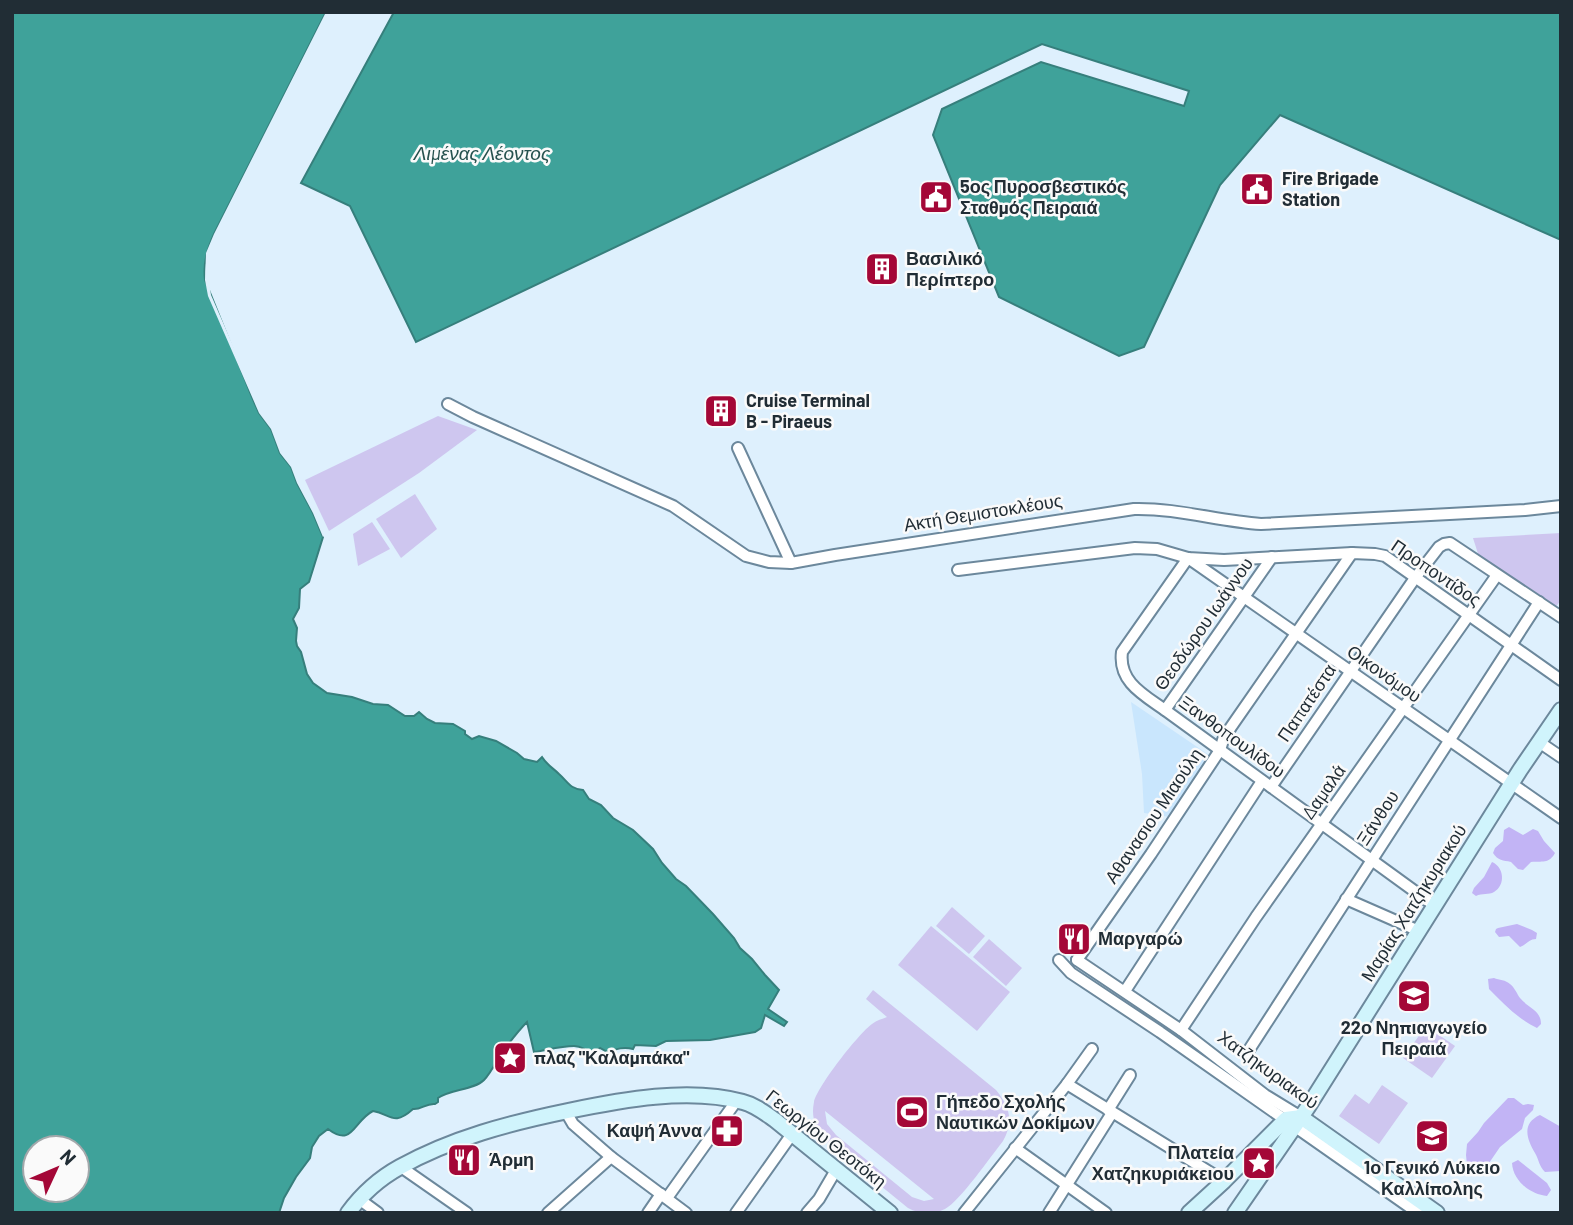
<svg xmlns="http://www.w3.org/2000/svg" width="1573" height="1225" font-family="Barlow,sans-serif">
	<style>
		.built { fill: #c9e6fd }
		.green { fill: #cec6ef; fill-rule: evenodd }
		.forest { fill: #c2b4f5 }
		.water { fill: #3fa29a; stroke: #367f7c; stroke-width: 2; fill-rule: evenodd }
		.pier { fill: #def0fd }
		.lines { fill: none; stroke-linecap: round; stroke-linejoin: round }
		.street-casing { stroke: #6c889c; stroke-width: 14 }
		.secondary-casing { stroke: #6c889c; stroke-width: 18 }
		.street { stroke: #fff; stroke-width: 10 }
		.secondary { stroke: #d0f4fc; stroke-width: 14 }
		.labels { text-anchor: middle; stroke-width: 5; stroke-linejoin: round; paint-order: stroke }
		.poi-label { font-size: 18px; font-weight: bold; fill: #212d35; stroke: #fafafa; text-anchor: start }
		.street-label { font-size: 18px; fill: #212d35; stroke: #fafafa }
		.water-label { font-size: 19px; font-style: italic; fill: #27524f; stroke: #fafafa }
	</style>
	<rect width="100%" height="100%" fill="#def0fd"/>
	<path class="built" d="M1131,702L1212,757L1170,817L1144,813L1142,774Z"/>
	<g class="green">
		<path d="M438,416L477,430L419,473L329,531L305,480Z"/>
		<path d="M415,494L437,529L401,558L376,519Z"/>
		<path d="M372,522L390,549L358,566L353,534Z"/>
		<path d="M1561,533V600L1555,608L1480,560L1473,538Z"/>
		<path d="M952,907L985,936L969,954L936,926Z"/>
		<path d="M931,926L1010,992L977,1031L898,965Z"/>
		<path d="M989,939L1022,968L1006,986L973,957Z"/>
		<path d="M873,990L996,1090C1010,1107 1014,1122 1003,1141C991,1156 960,1201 945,1209C933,1215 919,1214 908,1208L822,1138C815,1126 811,1116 814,1102C817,1087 859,1033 872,1024C877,1020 882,1019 887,1017L866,999ZM825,1111L934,1199L924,1201L912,1197L836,1135L827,1124Z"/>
		<path d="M1426,1026L1455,1046L1432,1078L1403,1058Z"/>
		<path d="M1382,1085L1408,1103L1379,1144L1339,1116L1355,1094L1369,1104Z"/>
	</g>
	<g class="forest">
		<path d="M1509,827L1523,835L1533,829L1538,831L1544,841L1555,853C1549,864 1542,861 1531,862L1523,870L1518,869L1511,862C1503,860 1498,861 1493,853L1495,848L1503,841L1504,830Z"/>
		<path d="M1492,862C1504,867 1506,885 1494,892C1489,895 1482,893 1476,896L1472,893L1474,888L1484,877Z"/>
		<path d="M1517,924L1532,930L1537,933L1536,939C1529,939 1526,945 1520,947L1509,936L1499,937L1495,932L1496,929L1498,928Z"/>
		<path d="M1494,978C1499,980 1506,980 1510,984C1515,988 1517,994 1520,998C1528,1008 1541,1010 1541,1024L1537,1028C1518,1019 1504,1004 1489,989L1488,979Z"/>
		<path d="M1508,1098H1514L1523,1105L1528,1104L1534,1105L1533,1110L1525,1118L1522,1129L1500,1147L1487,1166L1476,1170L1467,1165L1466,1155L1467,1144L1478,1132L1484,1123Z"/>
		<path d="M1540,1115L1561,1127V1171L1545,1172C1539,1166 1539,1160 1535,1153C1526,1138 1522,1123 1540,1115Z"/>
		<path d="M1518,1160L1547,1183L1551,1190L1547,1196C1530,1194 1513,1181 1512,1163Z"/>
	</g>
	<g class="water">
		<path d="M12,12H326L214,234C207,250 203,263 205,280L252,397L259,413L271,429L280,453L291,467L297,483L313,513L323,537L309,582L300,589L299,608L293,619L297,628L296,641L297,646L301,652L307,674L313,683L327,693L352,697L373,704L388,705L405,716H414L419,712L427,719L435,723L453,724L465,731V734L472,739L479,736L496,741L517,753L524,759L537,762L542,757C547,765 553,768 559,774C568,782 570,789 583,790L589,799L601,805L613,818L633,830L653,849L662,863L676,879L686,886L713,914L734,938L740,948L752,959L765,975L779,990L768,1009L787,1022L784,1026L765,1015L761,1028L755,1032L710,1040L666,1041L656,1046L635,1045L633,1049C625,1047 615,1048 609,1053L600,1048C586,1056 586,1046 574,1046C561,1046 547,1050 534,1052L527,1022C518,1031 510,1042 502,1052C496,1061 492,1072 484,1080C474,1090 451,1089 438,1098V1102L435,1104C426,1103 421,1110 413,1109C393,1127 391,1114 373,1111C353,1121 353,1148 328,1129L319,1136L312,1147L310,1158L296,1177L284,1198L279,1213H12ZM35,1148H77V1190H35Z"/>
		<path d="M394,12H1561V240L1280,115L1220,185L1144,347L1119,356L999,297L933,135L942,109L1041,62L1184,106L1189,91L1042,44L416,342L350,206L301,183Z"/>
	</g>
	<path class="pier" d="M326,12H329V14L217,235L209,254L207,268L211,295L255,396L262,411L274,427L283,451L294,465L300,481L321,522L326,534L323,537L313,513L297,483L291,467L280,453L271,429L259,413L208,296L205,280L206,253L214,234Z"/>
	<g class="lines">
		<g class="street-casing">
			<g id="street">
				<path d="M448,404L473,417L673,506L746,556L769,562L791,563L835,555L1134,509C1177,508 1218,521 1261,524L1525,510L1561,506"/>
				<path d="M738,448L791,563"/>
				<path d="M1188,558L1122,652C1118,682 1144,695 1165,710L1435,906"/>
				<path d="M1188,558L1561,818"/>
				<path d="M958,570L1135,548L1157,549L1188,558L1224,560L1352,553L1375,554L1385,556L1561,680"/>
				<path d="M1165,710L1272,557"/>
				<path d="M1539,742L1561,757"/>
				<path d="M1271,787L1415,578L1439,547L1444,544L1450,543L1561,617"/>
				<path d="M1346,899L1419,931"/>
				<path d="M1059,960L1071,973L1160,1032L1418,1213"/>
				<path d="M1077,960L1151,854L1220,750L1223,740L1231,727L1352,553"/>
				<path d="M1077,960L1181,1030L1265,1095L1301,1117"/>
				<path d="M1125,991L1262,781"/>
				<path d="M1181,1030L1256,917L1497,575"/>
				<path d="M1247,1053L1539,602"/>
				<path d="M1067,1084L1224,1181"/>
				<path d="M1108,1110L1130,1075"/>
				<path d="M566,1112L573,1124L611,1157L686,1213"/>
				<path d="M1015,1148L1106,1213"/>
				<path d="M401,1167L467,1213"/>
				<path d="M667,1198L737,1100"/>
				<path d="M359,1199L378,1213"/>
				<path d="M548,1213L611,1157"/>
				<path d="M648,1213L661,1194"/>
				<path d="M736,1213L792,1134"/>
				<path d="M807,1213L819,1199L836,1170"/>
				<path d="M964,1213L1067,1084L1092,1049"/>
				<path d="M1049,1213L1112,1113"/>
			</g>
		</g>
		<g class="secondary-casing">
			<g id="secondary">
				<path d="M1301,1117L1437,1213"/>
				<path d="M348,1213C362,1194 380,1178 400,1167C452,1138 510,1123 568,1111C621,1100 689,1087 743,1102C755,1105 765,1113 775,1120L890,1213"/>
				<path d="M1189,1213L1224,1181L1286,1119L1301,1117"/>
				<path d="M1235,1213L1308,1107L1520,770L1561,710"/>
			</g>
		</g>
		<use href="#street" class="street"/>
		<use href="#secondary" class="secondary"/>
	</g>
	<defs>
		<g id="civic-square" transform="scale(1.75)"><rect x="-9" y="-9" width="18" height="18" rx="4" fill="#a40737" stroke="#fafafa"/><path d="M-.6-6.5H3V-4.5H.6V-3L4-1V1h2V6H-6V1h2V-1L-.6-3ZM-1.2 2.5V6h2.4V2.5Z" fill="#fff"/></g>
		<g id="building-square" transform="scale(1.75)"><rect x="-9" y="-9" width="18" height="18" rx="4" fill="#a40737" stroke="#fafafa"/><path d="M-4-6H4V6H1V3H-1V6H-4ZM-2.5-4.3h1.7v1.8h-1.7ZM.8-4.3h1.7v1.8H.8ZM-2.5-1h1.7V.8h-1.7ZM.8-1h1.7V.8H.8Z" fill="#fff"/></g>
		<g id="restaurant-square" transform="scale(1.75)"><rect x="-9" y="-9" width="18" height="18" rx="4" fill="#a40737" stroke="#fafafa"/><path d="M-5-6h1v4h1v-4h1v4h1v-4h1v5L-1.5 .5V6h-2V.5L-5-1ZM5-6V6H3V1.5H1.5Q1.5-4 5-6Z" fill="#fff"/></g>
		<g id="school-square" transform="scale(1.75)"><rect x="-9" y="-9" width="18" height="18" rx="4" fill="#a40737" stroke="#fafafa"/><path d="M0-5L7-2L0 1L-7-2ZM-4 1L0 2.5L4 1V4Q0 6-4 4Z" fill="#fff"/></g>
		<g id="sight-square" transform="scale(1.75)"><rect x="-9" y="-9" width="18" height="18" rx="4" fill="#a40737" stroke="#fafafa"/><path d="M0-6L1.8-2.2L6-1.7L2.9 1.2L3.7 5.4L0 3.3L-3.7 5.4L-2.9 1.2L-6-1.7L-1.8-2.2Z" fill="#fff"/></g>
		<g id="stadium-square" transform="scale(1.75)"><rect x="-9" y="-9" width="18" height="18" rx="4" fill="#a40737" stroke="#fafafa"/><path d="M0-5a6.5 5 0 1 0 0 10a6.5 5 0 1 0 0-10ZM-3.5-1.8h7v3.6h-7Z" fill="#fff"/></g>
		<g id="pharmacy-square" transform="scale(1.75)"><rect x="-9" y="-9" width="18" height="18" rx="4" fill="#a40737" stroke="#fafafa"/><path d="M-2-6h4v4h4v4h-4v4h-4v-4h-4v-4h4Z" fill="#fff"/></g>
	</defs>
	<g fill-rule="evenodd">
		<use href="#civic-square" x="1257" y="189"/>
		<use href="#civic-square" x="936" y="197"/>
		<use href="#building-square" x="882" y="269"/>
		<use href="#building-square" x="721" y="411"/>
		<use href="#restaurant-square" x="1074" y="939"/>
		<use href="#school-square" x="1414" y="996"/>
		<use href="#sight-square" x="510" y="1058"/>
		<use href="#stadium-square" x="912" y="1112"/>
		<use href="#pharmacy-square" x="727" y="1131"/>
		<use href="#school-square" x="1432" y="1136"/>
		<use href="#restaurant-square" x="464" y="1160"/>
		<use href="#sight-square" x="1259" y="1163"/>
	</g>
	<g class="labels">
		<g class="poi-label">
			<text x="1282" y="185">Fire Brigade<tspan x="1282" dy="21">Station</tspan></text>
			<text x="960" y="193">5ος Πυροσβεστικός<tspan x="960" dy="21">Σταθμός Πειραιά</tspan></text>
			<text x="906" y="265">Βασιλικό<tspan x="906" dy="21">Περίπτερο</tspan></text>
			<text x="746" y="407">Cruise Terminal<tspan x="746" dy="21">B - Piraeus</tspan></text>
			<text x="1098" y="945">Μαργαρώ</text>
			<text x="1414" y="1034" text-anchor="middle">22ο Νηπιαγωγείο<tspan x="1414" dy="21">Πειραιά</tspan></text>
			<text x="534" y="1064">πλαζ "Καλαμπάκα"</text>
			<text x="936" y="1108">Γήπεδο Σχολής<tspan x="936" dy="21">Ναυτικών Δοκίμων</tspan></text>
			<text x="702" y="1137" text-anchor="end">Καψή Άννα</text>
			<text x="1234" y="1159" text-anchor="end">Πλατεία<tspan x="1234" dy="21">Χατζηκυριάκειου</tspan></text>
			<text x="489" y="1166">Άρμη</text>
			<text x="1432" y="1174" text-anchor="middle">1ο Γενικό Λύκειο<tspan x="1432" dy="21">Καλλίπολης</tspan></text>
		</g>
		<g class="street-label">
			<text transform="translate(983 513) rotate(-9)" y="6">Ακτή Θεμιστοκλέους</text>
			<text transform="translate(1436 573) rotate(34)" y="6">Προποντίδος</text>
			<text transform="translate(1204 624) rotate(-55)" y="6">Θεοδώρου Ιωάννου</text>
			<text transform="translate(1384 674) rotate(35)" y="6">Οικονόμου</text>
			<text transform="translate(1307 703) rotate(-56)" y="6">Παπατέστα</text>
			<text transform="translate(1232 737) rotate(36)" y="6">Ξανθοπουλίδου</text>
			<text transform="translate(1324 792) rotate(-55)" y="6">Δαμαλά</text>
			<text transform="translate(1154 816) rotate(-56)" y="6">Αθανασιου Μιαούλη</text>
			<text transform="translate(1378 818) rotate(-57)" y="6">Ξάνθου</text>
			<text transform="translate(1414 903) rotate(-58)" y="6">Μαρίας Χατζηκυριακού</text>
			<text transform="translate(1268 1070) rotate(36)" y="6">Χατζηκυριακού</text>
			<text transform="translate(826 1139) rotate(38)" y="6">Γεωργίου Θεοτόκη</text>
		</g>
		<g class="water-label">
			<text x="482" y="160">Λιμένας Λέοντος</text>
		</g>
	</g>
	<rect width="1573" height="1225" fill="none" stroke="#212d35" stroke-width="28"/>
	<g transform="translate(56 1169) rotate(46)"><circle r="33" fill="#fafafa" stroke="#a3a8ab" stroke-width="2"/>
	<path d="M0-5L12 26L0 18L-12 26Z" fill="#a40737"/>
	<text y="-10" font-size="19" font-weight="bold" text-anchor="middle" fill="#212d35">N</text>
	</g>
</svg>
